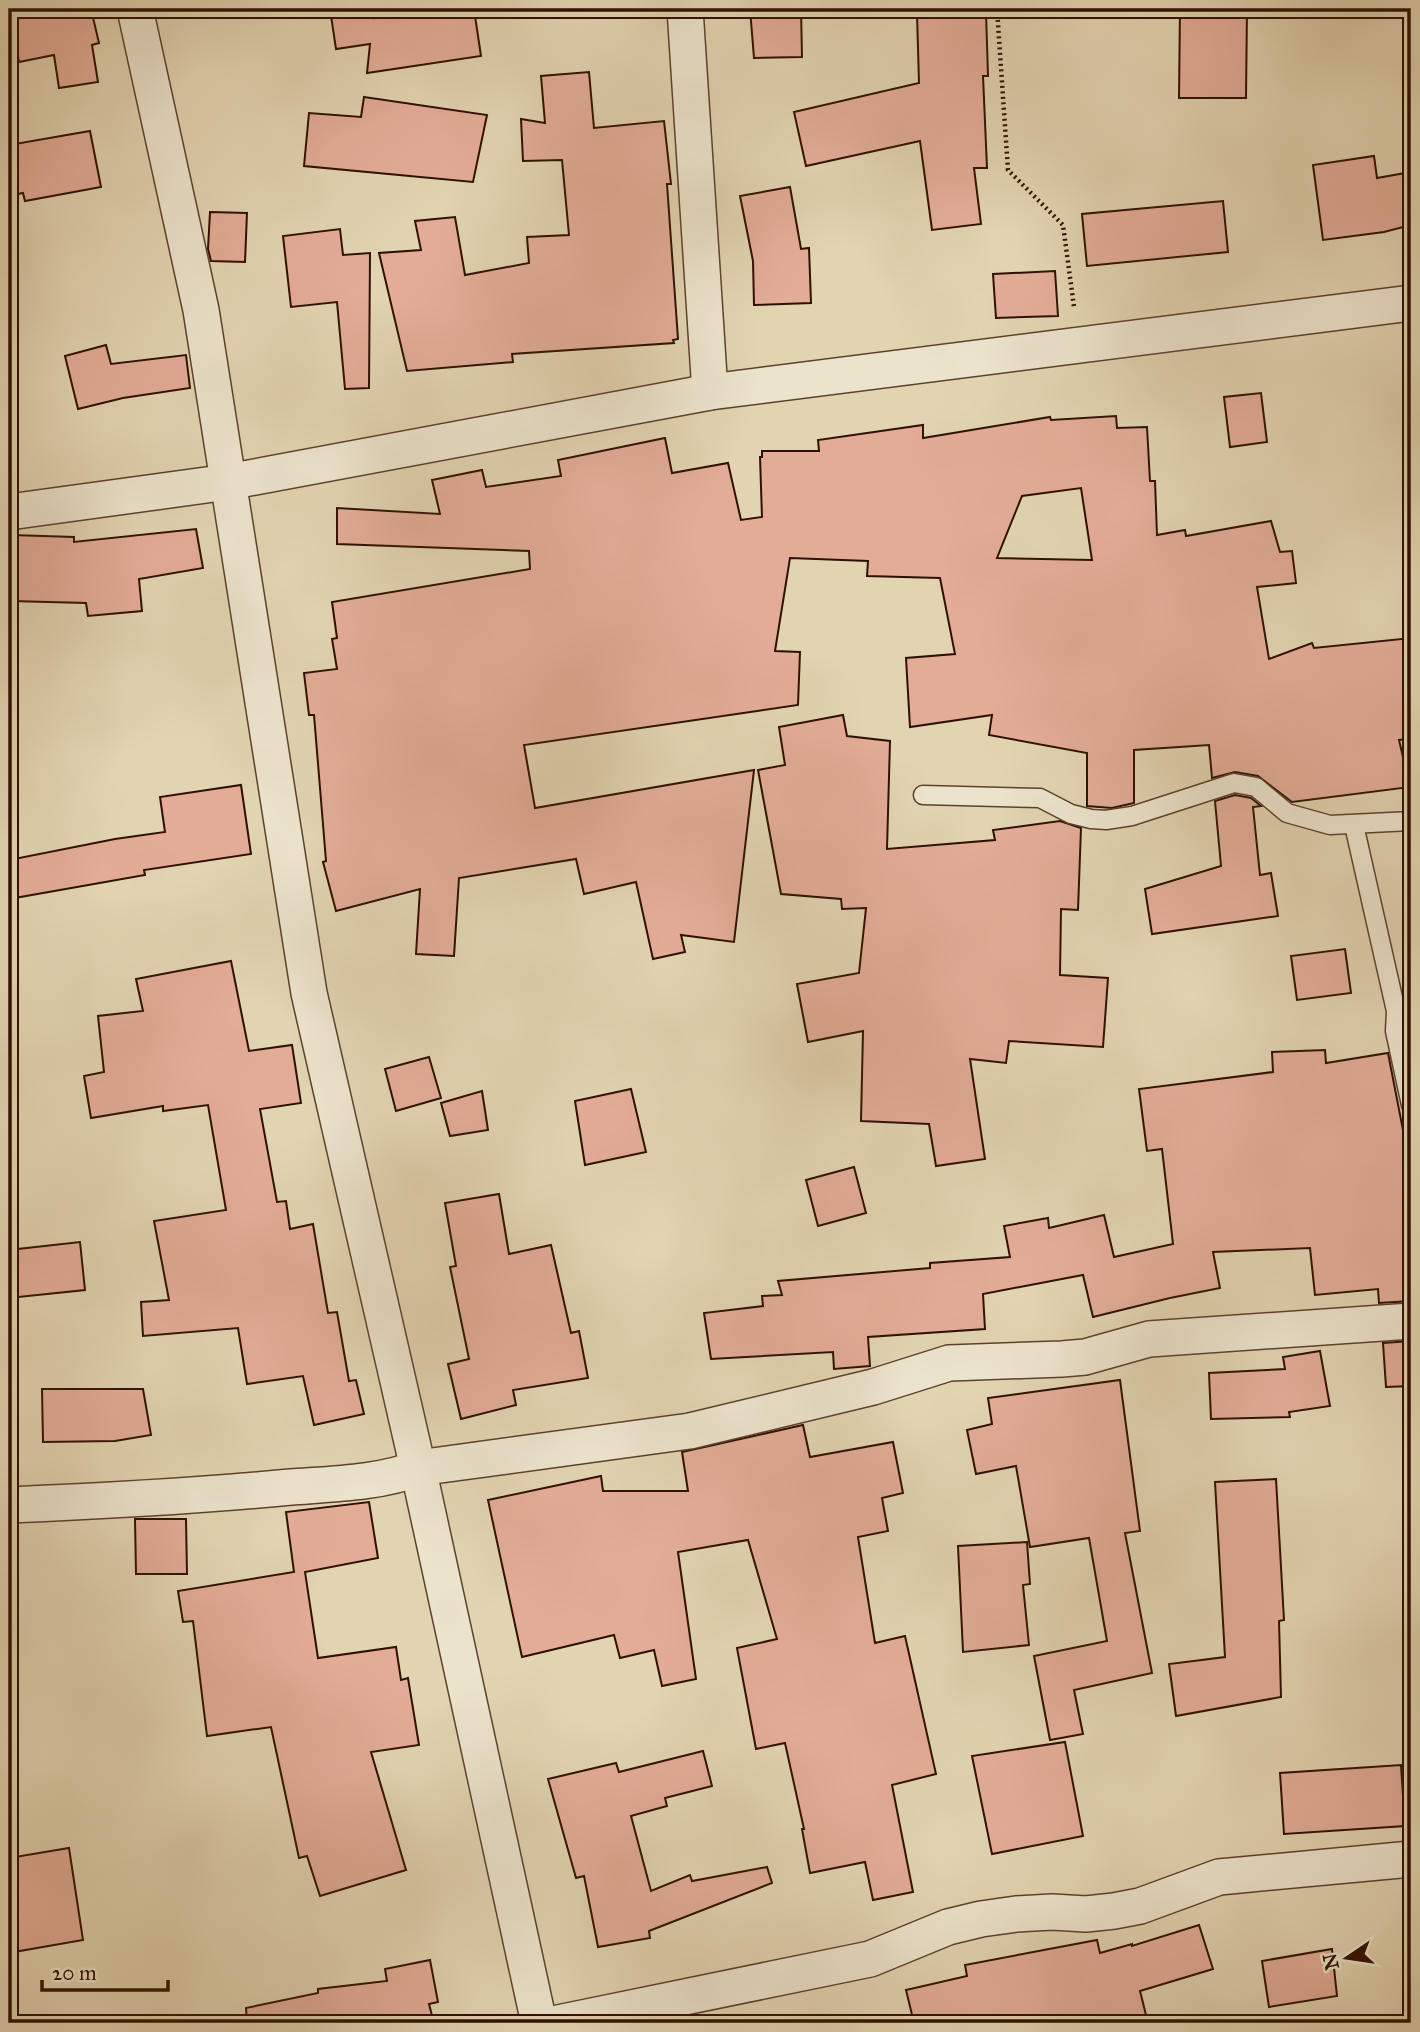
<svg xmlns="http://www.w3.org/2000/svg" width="1420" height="2032" font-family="'IM FELL Great Primer',serif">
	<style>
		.building { fill: #e3ac97; stroke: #2f1000; stroke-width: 2; fill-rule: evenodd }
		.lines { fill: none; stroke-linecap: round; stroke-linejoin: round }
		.service-casing { stroke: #5c412c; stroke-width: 21 }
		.minor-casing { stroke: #5c412c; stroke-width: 38 }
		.path { stroke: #2f1000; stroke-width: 4.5; stroke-dasharray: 2 3.5; stroke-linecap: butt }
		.service { stroke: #ece3cc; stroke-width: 18 }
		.minor { stroke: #ece3cc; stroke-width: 35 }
	</style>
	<rect width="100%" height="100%" fill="#e2d4b1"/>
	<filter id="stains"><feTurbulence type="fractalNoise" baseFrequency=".00286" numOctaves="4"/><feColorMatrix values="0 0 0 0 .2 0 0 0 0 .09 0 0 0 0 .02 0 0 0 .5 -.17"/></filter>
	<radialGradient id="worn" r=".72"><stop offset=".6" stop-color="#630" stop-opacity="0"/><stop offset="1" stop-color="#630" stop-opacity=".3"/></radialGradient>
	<g class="building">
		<path d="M58,9H91L99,43L92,45L98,82L59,88L54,55L19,62L11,20Z"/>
		<path d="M330,9H373L374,18L432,9H474L481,56L367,73L370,44L336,49Z"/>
		<path d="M750,9H801L802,57L754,58Z"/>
		<path d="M1180,9H1247L1246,98H1179Z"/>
		<path d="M986,12L988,76H983L987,168H974L981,224L932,230L920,141L806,166L794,112L919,83L917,14Z"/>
		<path d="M589,72L594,128L664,121L671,184H667L678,339L673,340L674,343L512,354L513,362L407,371L379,253L421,250L415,221L455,217L465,275L529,263L527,237L569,235L562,160L523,161L521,119L545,123L541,76Z"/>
		<path d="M364,97L487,115L473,182L304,166L309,113L361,117Z"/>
		<path d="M90,131L101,187L25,201L23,193L9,196V145Z"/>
		<path d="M1374,156L1377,178L1411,172V225L1384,232L1323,240L1313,165Z"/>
		<path d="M790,187L801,249L809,248L811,303L754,305L753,261L740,196Z"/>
		<path d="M1223,201L1228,252L1087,266L1082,214Z"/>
		<path d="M210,212L247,213L245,262L211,261L208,249Z"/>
		<path d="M340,229L343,255L370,253L369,388L345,389L337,302L291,307L283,236Z"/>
		<path d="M1055,271L1058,316L996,318L993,274Z"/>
		<path d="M106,345L111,364L186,355L190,388L123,398L78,409L65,356Z"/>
		<path d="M1261,393L1267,442L1230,447L1224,397Z"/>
		<path d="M1116,416L1117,428L1147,427L1150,481H1155L1157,535L1185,530L1186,536L1271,521L1280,552L1292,551L1296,583L1257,587L1269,659L1312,643L1314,648L1411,638V685L1404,686L1409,739L1399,740L1410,787L1292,802L1258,776L1235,772L1212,778L1209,745L1134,750V803L1112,808L1087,806V753L989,735L992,715L910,727L906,658L955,654L940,578L867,576L868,561L790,558L775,651L800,652L798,705L524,745L535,808L754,770L734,942L681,935L685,952L653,959L636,882L584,894L576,859L459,878L454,956L416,954L420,889L336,911L323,862L326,861L314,715H309L304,673L337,669L332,639L337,638L332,602L530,569L529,551L337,544V508L440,514L432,480L482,470L486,487L561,476L558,460L665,438L672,473L728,463L741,520L762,517L760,457H762V451H819L818,440L923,425V438L1050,417L1051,420ZM1081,488L1092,560L997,558L1022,496Z"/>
		<path d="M196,529L203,568L139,579L142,611L88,616L86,603L11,601L12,535L74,537V542Z"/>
		<path d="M843,715L847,736L890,741L887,849L995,840L993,830L1060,821L1081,828L1078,910L1061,909L1060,975L1108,978L1103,1047L1009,1041L1006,1063L970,1059L985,1159L936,1166L929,1124L861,1121L863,1031L808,1042L797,984L859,973L866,908L842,909L841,899L781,894L758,770L785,765L779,727Z"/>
		<path d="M241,785L251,854L144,870L145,875L9,899V860L115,839L165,832L160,797Z"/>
		<path d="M1235,795L1251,798L1261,806L1253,807L1260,875L1271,873L1278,916L1152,934L1145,889L1221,866L1215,801Z"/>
		<path d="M1345,949L1351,993L1297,1000L1291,956Z"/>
		<path d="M231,961L249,1051L292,1045L301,1103L260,1109L277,1202L286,1201L290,1229L313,1224L328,1313L337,1312L349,1381L356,1380L364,1414L314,1425L303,1376L247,1384L238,1328L143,1336L141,1302L169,1300L154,1221L226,1210L208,1105L163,1111V1106L91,1118L84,1076L104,1072L98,1016L143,1011L136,979Z"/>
		<path d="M1325,1050L1326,1063L1388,1053L1411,1171V1301L1379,1303L1378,1289L1315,1295L1310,1248L1213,1252L1220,1288L1170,1298L1093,1317L1083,1275L983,1294L985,1329L868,1337L870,1366L834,1369L833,1352L711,1359L704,1313L763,1306L762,1296L782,1295L778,1281L930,1268V1263L1010,1257L1004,1226L1048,1218L1049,1228L1104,1215L1114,1257L1173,1244L1162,1149L1147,1151L1139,1089L1273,1072L1272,1052Z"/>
		<path d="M429,1057L441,1098L396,1111L385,1069Z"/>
		<path d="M631,1089L646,1152L585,1165L575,1101Z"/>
		<path d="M482,1091L488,1130L450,1136L441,1103Z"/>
		<path d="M854,1167L866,1213L818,1226L806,1180Z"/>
		<path d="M499,1194L509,1254L551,1245L571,1333L579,1331L588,1378L513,1390L516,1405L461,1419L448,1364L469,1359L450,1267L456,1266L445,1203Z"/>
		<path d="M80,1242L85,1290L9,1298V1250Z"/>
		<path d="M1411,1341V1386L1386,1387L1383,1343Z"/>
		<path d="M1320,1351L1330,1406L1289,1412L1290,1417L1211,1419L1209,1373L1285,1369L1283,1357Z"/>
		<path d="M1120,1380L1140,1531L1125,1533L1152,1673L1074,1690L1083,1734L1050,1740L1034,1656L1107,1641L1089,1538L1030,1547L1016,1466L976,1474L967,1430L992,1424L988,1398Z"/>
		<path d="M42,1389H143L151,1435L115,1441L43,1442Z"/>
		<path d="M803,1425L810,1457L893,1442L903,1493L882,1498L888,1531L858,1537L875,1643L905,1636L936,1774L892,1785L913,1892L873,1900L865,1862L810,1873L802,1829H804L785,1743L756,1749L737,1648L777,1639L748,1540L678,1552L696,1679L662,1686L654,1650L620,1658L614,1635L522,1657L488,1500L601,1476L603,1491H688L682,1452Z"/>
		<path d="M1276,1479L1284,1620L1279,1621L1281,1697L1176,1716L1169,1664L1225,1657L1215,1482Z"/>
		<path d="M369,1502L378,1558L305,1572L318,1658L396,1647L401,1680L408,1678L419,1745L371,1752L406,1870L320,1896L307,1856L299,1858L271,1727L207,1736L193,1621L183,1622L178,1591L294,1572L286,1512Z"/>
		<path d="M135,1519H186L187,1574H136Z"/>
		<path d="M1027,1542L1030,1584L1023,1585L1029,1645L963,1652L958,1546Z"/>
		<path d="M1065,1742L1083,1836L992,1854L972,1756Z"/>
		<path d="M703,1751L712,1786L665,1798L667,1806L631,1816L651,1891L690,1875L692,1881L767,1867L772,1883L649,1931L650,1938L598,1947L584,1876L576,1878L548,1779L616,1763L619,1772Z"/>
		<path d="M1401,1765L1405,1826L1284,1834L1280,1773Z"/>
		<path d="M69,1848L83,1940L14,1952L9,1919V1858Z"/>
		<path d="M1199,1925L1213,1969L1140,1991L1148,2023H914L906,1990L967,1976L965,1965L1097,1940L1100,1953L1132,1944V1946Z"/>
		<path d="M1332,1949L1337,1996L1269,2007L1262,1961Z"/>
		<path d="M430,1960L438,2002L429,2004L434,2023H247L246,2008L318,1993V1989L387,1981L385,1969Z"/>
	</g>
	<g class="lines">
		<g class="service-casing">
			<g id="service">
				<path d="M923,795L1040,798L1071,814L1091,819L1106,820L1132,816L1234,783L1256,787L1287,813L1330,825L1411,821"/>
				<path d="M1354,825L1396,1011L1395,1031L1411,1105"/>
			</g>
		</g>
		<g class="minor-casing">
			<g id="minor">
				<path d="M135,9L201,310L309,993L418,1468L539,2023"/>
				<path d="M685,9L710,392"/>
				<path d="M9,512L228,482L710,392L1411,303"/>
				<path d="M9,1505C103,1501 197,1496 291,1487C331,1484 381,1483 418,1468L690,1431L873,1387L949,1363L1062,1359L1085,1357L1149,1339L1411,1321"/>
				<path d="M558,2023L870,1959L948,1927L981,1919L1016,1914L1052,1912L1086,1914L1114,1911L1140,1906L1219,1877L1411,1859"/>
			</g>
		</g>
		<path class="path" d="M997,9L1008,170L1063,225L1074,307"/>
		<use href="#service" class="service"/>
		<use href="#minor" class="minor"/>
	</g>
	<rect width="1420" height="2032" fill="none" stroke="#e2d4b1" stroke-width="35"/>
	<rect x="10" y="10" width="1399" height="2011" fill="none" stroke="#2f1000" stroke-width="3.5"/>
	<rect x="18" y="18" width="1385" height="1997" fill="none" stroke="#2f1000" stroke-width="2"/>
	<g transform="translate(1347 1958) rotate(257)" stroke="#ece3cc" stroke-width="5" paint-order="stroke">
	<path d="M0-5L12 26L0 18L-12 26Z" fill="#2f1000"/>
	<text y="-10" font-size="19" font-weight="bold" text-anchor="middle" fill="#2f1000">N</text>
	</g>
	<path d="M42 1980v10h126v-10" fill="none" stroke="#2f1000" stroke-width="3.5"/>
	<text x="52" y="1980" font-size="21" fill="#2f1000" stroke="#ece3cc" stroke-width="5" paint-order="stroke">20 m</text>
	<rect width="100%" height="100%" filter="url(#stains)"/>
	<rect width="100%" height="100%" fill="url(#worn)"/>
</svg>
